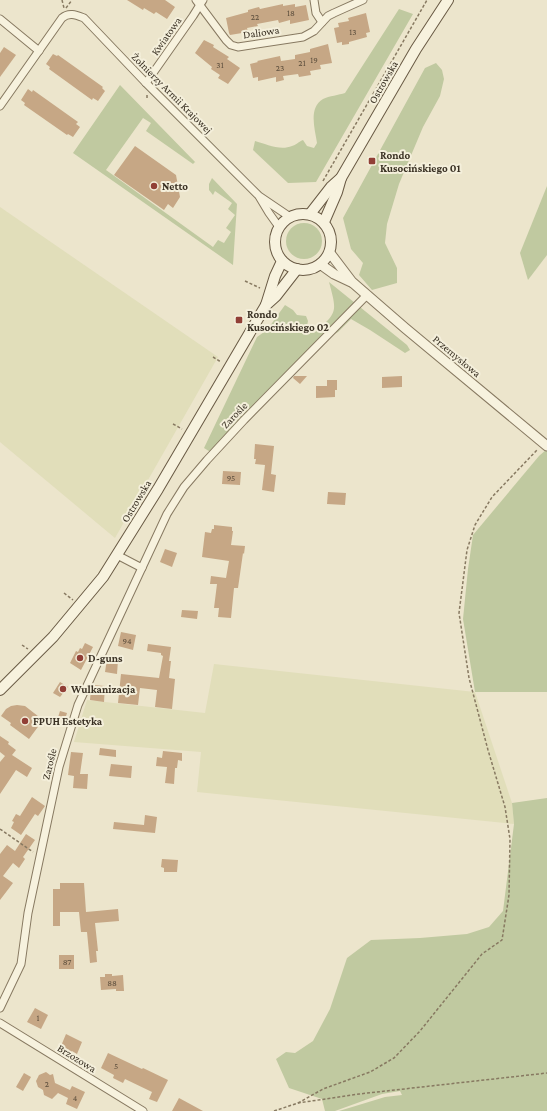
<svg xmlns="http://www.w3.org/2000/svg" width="547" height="1111" font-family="'Crimson Pro',serif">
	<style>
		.farmland { fill: #e1deba }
		.green { fill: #c0c9a0 }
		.building { fill: #c6a785 }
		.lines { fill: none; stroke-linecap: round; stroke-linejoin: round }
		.minor-casing { stroke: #877961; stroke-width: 9 }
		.tertiary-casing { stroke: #877961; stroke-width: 11 }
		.secondary-casing { stroke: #695a44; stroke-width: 12 }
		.path { stroke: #877961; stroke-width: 1.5; stroke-dasharray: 3 2; stroke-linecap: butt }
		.minor { stroke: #f7f2de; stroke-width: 7 }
		.tertiary { stroke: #f7f2de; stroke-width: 9 }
		.secondary { stroke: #f7f2de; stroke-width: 10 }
		.poi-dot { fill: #913f36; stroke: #f4efdb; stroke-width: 1.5 }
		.labels { text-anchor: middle; stroke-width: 4; stroke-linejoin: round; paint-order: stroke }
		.number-label { font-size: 9px; fill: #5c4e3c }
		.street-label { font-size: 11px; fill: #393023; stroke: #f4efdb }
		.poi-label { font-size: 11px; font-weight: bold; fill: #393023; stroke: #f4efdb; text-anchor: start }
	</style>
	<rect width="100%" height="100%" fill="#ece5cc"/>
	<g class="farmland">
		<path d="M0,207L218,357L115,538L0,442Z"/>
		<path d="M214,664L475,692L512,803L514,824L197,792L201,752L74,742L87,700L205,713Z"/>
	</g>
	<g class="green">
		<path d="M399,9L413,14L316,182L288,183L253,150L255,141C266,144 280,151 292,146C296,145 298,142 303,140L307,146L314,148L317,143C315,129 308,108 323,99C329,96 339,95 345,93Z"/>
		<path d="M436,63L442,70L444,79L440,96L423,127L399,184L387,224L385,243L397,268V283L372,290L359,275L363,263L351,249L343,218L425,68Z"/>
		<path d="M120,85L197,164L195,162L193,164L146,131L151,123L143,118L106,170L213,247L218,240L224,243L231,232L226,228L235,215L228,209L232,203L215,191L213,195L209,190V184L212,178L237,204L233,265L73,153Z"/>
		<path d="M547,186V255L528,280L520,253Z"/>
		<circle cx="304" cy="241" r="18"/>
		<path d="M329,282L407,345L410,350L405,353L370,330L351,319L338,332L319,343L212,453L204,448L257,337L267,330L285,305L293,310L297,315L306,316L308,321L306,331L314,333C338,312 337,312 329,282Z"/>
		<path d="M547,449V692H475L463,619L468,569L473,535L539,456Z"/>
		<path d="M547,798V1111H339L385,1097L402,1095L400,1091L382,1094L335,1111H325L322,1099L289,1088L276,1059L286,1052L295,1053L313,1041L330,1009L347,958L371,940L420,938L467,934L489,927L503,911L514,824L512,803Z"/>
	</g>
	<g class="building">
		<path d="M127,0H165L175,7L167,19L156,12L154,14L144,8L143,10Z"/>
		<path d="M283,4V6L295,4V7L306,5L309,20L290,24V20L279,23L278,20L257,24L258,26L247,28L248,32L230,35L229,33L226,18L248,12V10L259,7L260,9Z"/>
		<path d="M366,13L370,32L366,33L367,37L349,42V44L342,45V42L337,43L334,28L339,27L338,23L349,21L348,18Z"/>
		<path d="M204,40L214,45L213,47L229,57L227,59L240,68L228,84L218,78L220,75L211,69L212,67L195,53Z"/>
		<path d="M328,44L332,63L320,65L321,69L310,71L311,75L299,77L298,74L283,76L284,80L276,82V77L258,81V77L253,78L250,64L258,62L257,61L280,56L281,61L295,59V55L310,52V49Z"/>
		<path d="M4,47L16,55L0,77V53Z"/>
		<path d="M53,54L57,56L58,55L103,87L102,88L105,91L98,101L93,98L92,100L49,69L50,67L46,64Z"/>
		<path d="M28,89L32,92L33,90L78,122L76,124L80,127L73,137L68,134L67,135L24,105L25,103L21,100Z"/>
		<path d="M135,146L176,175L180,197L173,208L168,204L164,210L114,175Z"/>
		<path d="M294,376H307L300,384L293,378Z"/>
		<path d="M402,376V387L382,388V377Z"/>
		<path d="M327,380H337V390H335V397L316,398V386H327Z"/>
		<path d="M255,444L274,446L271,474L276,475L274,492L262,490L265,465L255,464L256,459H254Z"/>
		<path d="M223,471L241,472L240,485L222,484Z"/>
		<path d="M328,492L346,493L345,505L327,504Z"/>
		<path d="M214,525L232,527V531H233L231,545L245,546L244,554L243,553L238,588H234L231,618L218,617L219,608H214L217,584H210L211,576L226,578L229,561L202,557L205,532L211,533L212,529H214Z"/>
		<path d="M165,549L177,553L172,567L160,562Z"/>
		<path d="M182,610L198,611L197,619L181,617Z"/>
		<path d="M121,632L136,635L133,650L118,646Z"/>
		<path d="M85,643L93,647L81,670L70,663L76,651L78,652L80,648L82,649Z"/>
		<path d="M148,644L171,647L169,661H171L169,678L175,679L172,709L155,707L157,690L140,688L138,705L118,703L121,674L159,678L163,656L161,655V653L147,651Z"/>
		<path d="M107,659L118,660L117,674L105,672Z"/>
		<path d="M60,682L68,687L60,697L53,693Z"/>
		<path d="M93,685L105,686L104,702L90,700L91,689Z"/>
		<path d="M17,705L25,706L43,720L29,739L10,725L11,723L1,716L6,709L11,706Z"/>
		<path d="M60,711L67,713L63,726L56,724Z"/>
		<path d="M0,736L9,742L8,744L16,750L12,755L32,768L27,777L16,770L0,794V762L5,756L0,752Z"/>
		<path d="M100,748L116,750V757L99,755Z"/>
		<path d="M163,751L182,753V761L178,760L177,768H175L174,784L165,783L167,767L156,766L157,757L162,758Z"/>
		<path d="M71,752L83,753L80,774H88L87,789L73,788L74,776L68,775Z"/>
		<path d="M111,764L132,766L131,778L109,776Z"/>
		<path d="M32,797L45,806L38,816L35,814L21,835L11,828L14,822L12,821L16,814L20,816Z"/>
		<path d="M145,815L157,817L155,833L113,829L114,822L144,825Z"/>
		<path d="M26,834L35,840L23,857L25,859L19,868L13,863L3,876L13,883L0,900V854L7,845L15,851Z"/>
		<path d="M162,859L178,860L177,872H164V868L161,867Z"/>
		<path d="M60,883H84L86,912L118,909L119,921L95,923L98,951H96L97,962L90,963L87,932H81L79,912H60V926H53V889H60Z"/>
		<rect x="59" y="955" width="15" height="14"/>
		<path d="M105,974H112V976L123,975L124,991H116V989L101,990L100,977H105Z"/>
		<path d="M35,1008L48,1015L41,1029L27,1022Z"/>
		<path d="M66,1034L82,1042L77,1054L72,1051L71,1053L64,1049L65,1048L61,1046Z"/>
		<path d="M108,1053L142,1069L143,1068L168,1080L157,1102L149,1099L152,1092L125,1079L123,1083L113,1078L114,1075L101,1068Z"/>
		<path d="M46,1072L50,1075L53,1074L55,1083L70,1090L72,1086L85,1092L77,1109L66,1104L68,1098L58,1093L52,1099L44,1095L43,1090L38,1087L36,1081L39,1075Z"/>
		<path d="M24,1073L31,1077L23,1091L16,1087Z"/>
		<path d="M179,1098L203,1111H172Z"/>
	</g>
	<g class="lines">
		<g class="minor-casing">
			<g id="minor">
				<path d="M196,0L226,40L231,45L238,47L303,37L314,31L328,16L334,13L363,0"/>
				<path d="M314,0L316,13L322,22"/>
				<path d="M0,19L39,51"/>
				<path d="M146,83L193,16L203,0"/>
				<path d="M0,106L62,18C69,12 76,15 84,18L146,83L259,196L290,217"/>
				<path d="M260,198L269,213L279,227"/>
				<path d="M117,555L142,568"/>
				<path d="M0,1008L21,964L28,913L59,767L78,705L167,514L184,487L207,460L244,420L367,295"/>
				<path d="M0,1023L143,1111"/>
			</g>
		</g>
		<g class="tertiary-casing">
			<g id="tertiary">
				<path d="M330,253L352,282L405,328L547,446"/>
				<path d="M320,264L334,274L351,282"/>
			</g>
		</g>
		<g class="secondary-casing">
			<g id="secondary">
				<circle cx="303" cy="242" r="28"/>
				<path d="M310,214L331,187L341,178L416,49L448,0"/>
				<path d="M324,222L337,192L341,178"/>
				<path d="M266,305L276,296L297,269"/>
				<path d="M0,690L53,637L103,577L158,489L266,305L275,276L282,261"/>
			</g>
		</g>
		<g class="path">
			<path d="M62,0L64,8"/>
			<path d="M66,8L72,0"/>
			<path d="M147,95V100"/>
			<path d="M323,181L427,0"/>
			<path d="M245,281L260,288"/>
			<path d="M213,357L221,362"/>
			<path d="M173,424L182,429"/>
			<path d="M64,593L73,600"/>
			<path d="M22,645L28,649"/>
			<path d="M0,829L33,852"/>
			<path d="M298,1103L323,1089L370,1072L394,1058L420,1031L482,954L502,940L509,895L510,839L505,807L488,750L469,678L459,613L467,550L475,525L492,497L537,450"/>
			<path d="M274,1111L298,1103L359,1094L547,1073"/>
		</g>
		<use href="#minor" class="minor"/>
		<use href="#tertiary" class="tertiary"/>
		<use href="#secondary" class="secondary"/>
	</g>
	<g class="poi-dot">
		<rect x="368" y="157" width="8" height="8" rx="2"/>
		<circle cx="154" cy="186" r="4"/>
		<rect x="235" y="316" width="8" height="8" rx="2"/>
		<circle cx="80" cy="658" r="4"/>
		<circle cx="63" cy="689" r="4"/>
		<circle cx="25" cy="721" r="4"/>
	</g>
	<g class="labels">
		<g class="number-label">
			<text x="291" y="16">18</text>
			<text x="255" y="20">22</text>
			<text x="353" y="35">13</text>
			<text x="314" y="63">19</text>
			<text x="302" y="66">21</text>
			<text x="220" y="68">31</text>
			<text x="280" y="71">23</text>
			<text x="231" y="481">95</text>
			<text x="127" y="644">94</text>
			<text x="67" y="965">87</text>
			<text x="112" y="986">88</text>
			<text x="38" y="1021">1</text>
			<text x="116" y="1069">5</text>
			<text x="47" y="1087">2</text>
			<text x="75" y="1101">4</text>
		</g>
		<g class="street-label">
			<text transform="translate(261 32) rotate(-8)" y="4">Daliowa</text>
			<text transform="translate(166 36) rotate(-55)" y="4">Kwiatowa</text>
			<text transform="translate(383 82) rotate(-60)" y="4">Ostrowska</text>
			<text transform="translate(172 93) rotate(45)" y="4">Żołnierzy Armii Krajowej</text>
			<text transform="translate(457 356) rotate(40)" y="4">Przemysłowa</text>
			<text transform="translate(234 415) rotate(-46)" y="4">Zarośle</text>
			<text transform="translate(136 501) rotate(-59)" y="4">Ostrowska</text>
			<text transform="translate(49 764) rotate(-76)" y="4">Zarośle</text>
			<text transform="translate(77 1058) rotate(32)" y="4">Brzozowa</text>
		</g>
		<g class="poi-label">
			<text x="380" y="159">Rondo<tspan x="380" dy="13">Kusocińskiego 01</tspan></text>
			<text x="162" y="190">Netto</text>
			<text x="247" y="318">Rondo<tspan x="247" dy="13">Kusocińskiego 02</tspan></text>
			<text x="88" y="662">D-guns</text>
			<text x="71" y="693">Wulkanizacja</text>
			<text x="33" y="725">FPUH Estetyka</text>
		</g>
	</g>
</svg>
